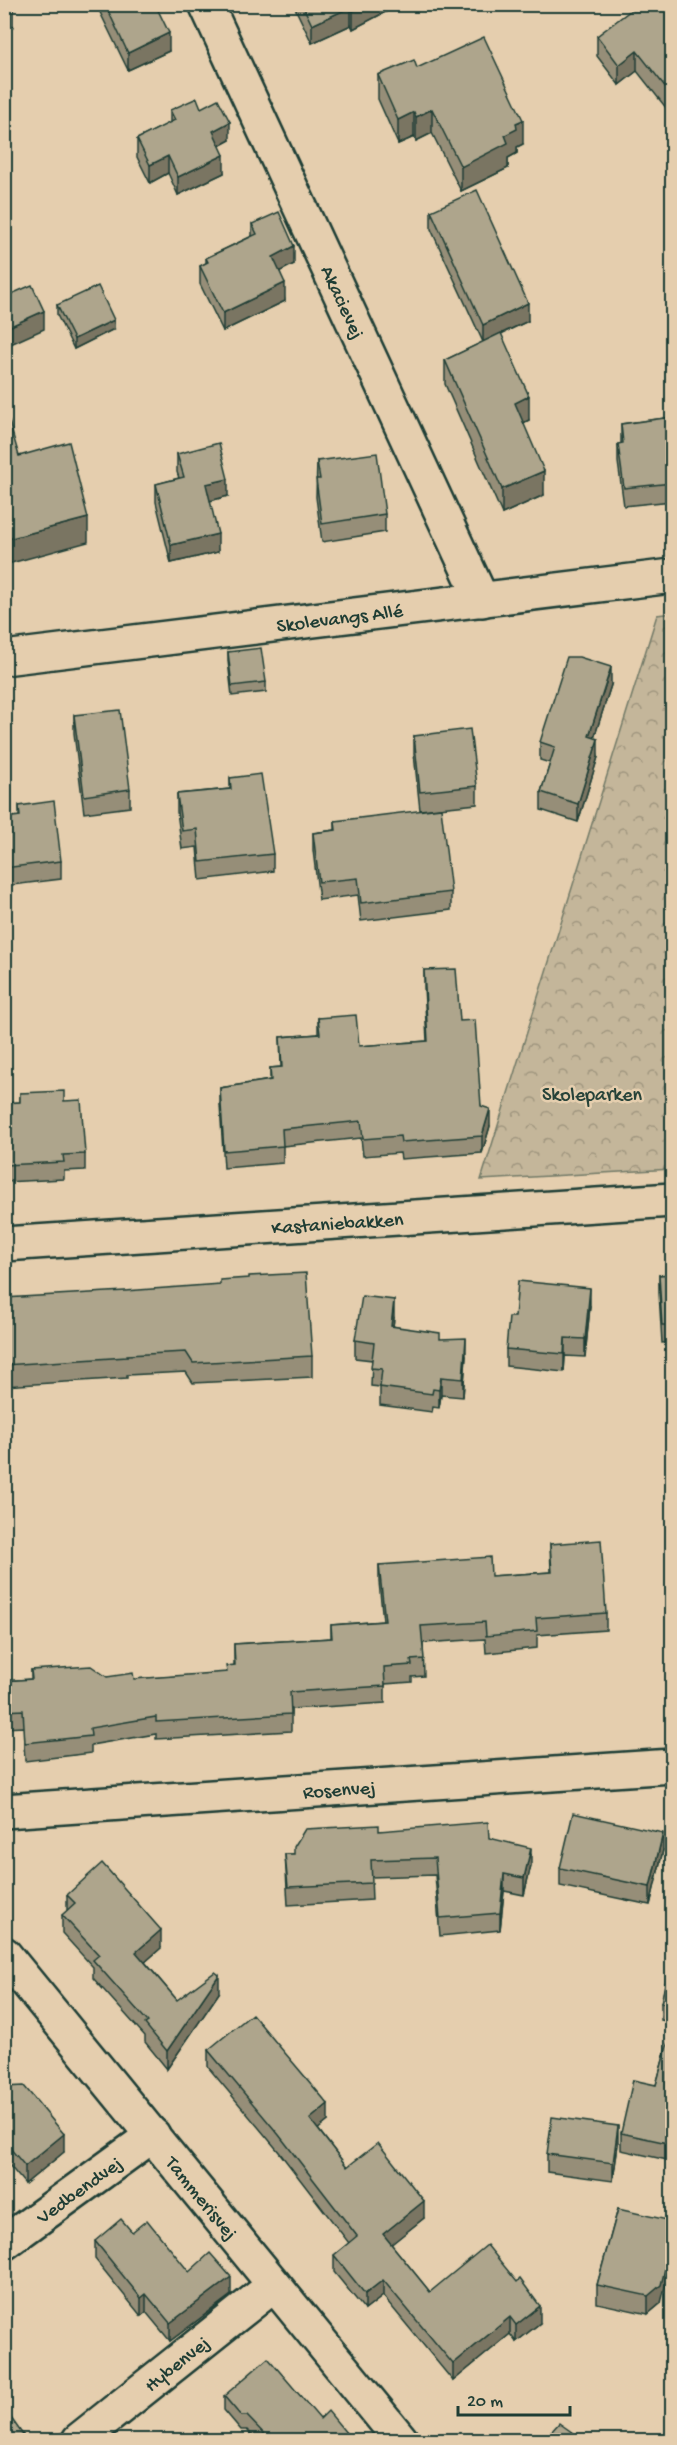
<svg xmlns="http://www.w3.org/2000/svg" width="677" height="2445" font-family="'Gochi Hand',sans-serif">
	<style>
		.park { fill: url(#park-crowns); stroke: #727a67; stroke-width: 1.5 }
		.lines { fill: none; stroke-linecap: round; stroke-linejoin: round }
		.minor-casing { stroke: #1f3d34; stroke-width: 38 }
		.minor { stroke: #e5ceae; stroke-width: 33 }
		.wall { fill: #968e78; stroke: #1f3d34; stroke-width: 1.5 }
		.shaded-wall { fill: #7a7462; stroke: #1f3d34; stroke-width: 1.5 }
		.building { fill: #aea58c; stroke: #1f3d34; stroke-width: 1.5 }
		.labels { text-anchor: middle; stroke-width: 5; stroke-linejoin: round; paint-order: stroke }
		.street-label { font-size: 20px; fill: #1f3d34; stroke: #e5ceae }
		.park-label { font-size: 20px; fill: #274339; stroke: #e5ceae }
	</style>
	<defs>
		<pattern id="park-crowns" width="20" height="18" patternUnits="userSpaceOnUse" patternTransform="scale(1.5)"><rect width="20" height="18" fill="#c4b69a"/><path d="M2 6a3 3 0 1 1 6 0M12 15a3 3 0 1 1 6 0" fill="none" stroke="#9f957e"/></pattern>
	</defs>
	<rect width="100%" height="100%" fill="#e5ceae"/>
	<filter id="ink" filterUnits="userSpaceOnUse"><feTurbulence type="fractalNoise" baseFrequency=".0167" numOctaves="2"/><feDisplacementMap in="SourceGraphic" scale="12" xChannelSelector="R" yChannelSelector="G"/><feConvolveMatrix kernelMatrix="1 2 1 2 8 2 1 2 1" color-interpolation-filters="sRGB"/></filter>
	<g filter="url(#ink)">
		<path class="park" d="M672,613V1169L481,1180L657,615Z"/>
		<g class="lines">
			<g class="minor-casing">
				<g id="minor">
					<path id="s1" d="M206,4L482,600"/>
					<path id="s2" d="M4,658L672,576"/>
					<path id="s3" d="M4,1244L672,1200"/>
					<path id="s4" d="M4,1811L672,1766"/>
					<path id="s5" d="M4,1954L401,2440"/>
					<path id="s6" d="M4,2243L153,2135"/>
					<path id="s7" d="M79,2440L274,2285"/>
				</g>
			</g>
			<use href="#minor" class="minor"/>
		</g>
		<g class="wall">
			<path d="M96,4H155L169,51L128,70Z"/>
			<path d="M293,4H393V8L353,29L351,25L312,43Z"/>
			<path d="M672,4L667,109L637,71L619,85L597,56V36Z"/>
			<path d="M417,68L523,144L517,147V153L508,158V168L461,191L432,133L416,141L414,137L398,144L378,99V75Z"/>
			<path d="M201,108L230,140L219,146L224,173L178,195L168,173L150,183L137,157V139L170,123V110Z"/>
			<path d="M431,211L528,321L501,334L529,420L523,423L544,495L502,514L445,384V360L483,342L431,229Z"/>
			<path d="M252,224L294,264L280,271L285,301L223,331L200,284V266L206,263V258L252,236Z"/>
			<path d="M57,305L114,329L74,349L57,315Z"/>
			<path d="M672,417V501L624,506L618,462V444H621V424Z"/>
			<path d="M177,454L228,496L210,501L218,552L171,563L156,502V484L179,478L177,472Z"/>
			<path d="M317,461L385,514V532L322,542L316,497Z"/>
			<path d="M228,652L266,682V692L232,696L228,661Z"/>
			<path d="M611,685L594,738L598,757L578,822L541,810V792L550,763L540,760V742Z"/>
			<path d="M74,715L130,789V807L84,813L74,733Z"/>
			<path d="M414,736L477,786V804L420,810L414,754Z"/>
			<path d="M230,778L273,854V871L200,880L197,847L182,849L177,812V794L230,789Z"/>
			<path d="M19,806L61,861V879L4,886V818L19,817Z"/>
			<path d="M335,821L451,892V910L361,921L358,895L319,900L313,850V833L335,830Z"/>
			<path d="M424,970L460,1021L481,1106L490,1126L482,1153L401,1159L400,1153L363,1156L361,1138L283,1146V1163L224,1168L220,1105V1088L270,1080V1068L281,1067L280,1037L318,1034V1018L359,1046L427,1041L424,987Z"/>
			<path d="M20,1093L64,1101L85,1154V1170L64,1171V1179L4,1182V1103L20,1102Z"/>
			<path d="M672,1274V1342L662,1343L659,1293V1275Z"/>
			<path d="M4,1298L312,1356V1377L193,1383L186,1372L127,1375V1378L4,1386Z"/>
			<path d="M590,1306L585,1357L565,1356L564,1372L506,1366V1349L515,1317Z"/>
			<path d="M394,1318L393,1326L440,1339L466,1356L463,1397L441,1395L439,1408L433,1407L432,1412L380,1405V1387L371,1386L372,1360L355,1358V1340Z"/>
			<path d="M550,1544L606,1613V1630L537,1635V1648L486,1653L485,1639L423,1643L424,1676L412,1677V1682L385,1684V1703L291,1709V1731L156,1739V1734L91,1745V1753L25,1761L23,1727L4,1728V1681L31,1679V1670L107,1677L134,1679L226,1673L234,1666V1644L331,1638V1625L383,1621L379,1582V1565L491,1576L551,1572Z"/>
			<path d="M379,1831L489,1838L531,1865L524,1895L504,1891L500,1930L440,1936L435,1875L371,1877L372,1900L288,1905L285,1854H294Z"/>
			<path d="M663,1850L650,1905L560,1886V1868Z"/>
			<path d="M67,1895L161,1948L145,1962L177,2000L219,1993L167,2069L145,2042V2036L93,1978V1967L62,1933V1915L67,1911Z"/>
			<path d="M672,1957V2022L661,2020V2003Z"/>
			<path d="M672,2028V2161L621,2150V2133L656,2085Z"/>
			<path d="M208,2050L328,2121L318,2129L347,2167L424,2218L391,2244L430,2292L540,2323L516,2342L510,2334L453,2381L383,2296L365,2310L334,2272V2255L349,2243L279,2152L208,2067Z"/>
			<path d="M4,2087L64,2152L25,2184L4,2159Z"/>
			<path d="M618,2144L613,2181L547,2172V2154Z"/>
			<path d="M618,2209L661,2303L648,2314L597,2303V2285Z"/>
			<path d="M132,2232L189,2272L231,2295L170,2341L146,2312L141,2316L95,2259V2241Z"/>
			<path d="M224,2396L320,2419L352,2440H257L247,2430H241L224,2410Z"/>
		</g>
		<g class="shaded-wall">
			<path d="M366,4H393V8L353,29V11Z"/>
			<path d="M13,5V27L4,31V9Z"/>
			<path d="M351,7V25L312,43V25Z"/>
			<path d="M169,33V51L128,70V53Z"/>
			<path d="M637,51V71L619,85V65Z"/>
			<path d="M672,85V105L667,109V89Z"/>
			<path d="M432,109V133L416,141V117Z"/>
			<path d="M414,112V137L398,144V120Z"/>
			<path d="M523,120V144L517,147V153L508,158V168L461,191V167L505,135L516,123Z"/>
			<path d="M230,122V140L213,149V131Z"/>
			<path d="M224,155V173L178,195V177Z"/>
			<path d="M168,156V173L150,183V165Z"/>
			<path d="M294,246V264L273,275V257Z"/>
			<path d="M285,283V301L223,331V313Z"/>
			<path d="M528,303V321L483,342V325Z"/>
			<path d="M44,311V329L4,347V329Z"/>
			<path d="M114,320V329L74,349V339Z"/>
			<path d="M529,396V420L515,427V403Z"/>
			<path d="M544,471V495L502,514V489Z"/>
			<path d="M228,479V496L206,502V484Z"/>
			<path d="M88,518V542L4,565V540Z"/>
			<path d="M218,534V552L171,563V545Z"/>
			<path d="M611,667V685L589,754V736Z"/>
			<path d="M598,739V757L578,822V804Z"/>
			<path d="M490,1109V1126L482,1153V1136Z"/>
			<path d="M590,1288V1306L585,1357V1339Z"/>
			<path d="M394,1300V1318L391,1344V1326Z"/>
			<path d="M466,1338V1356L463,1397V1379Z"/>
			<path d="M565,1338V1356L564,1372V1354Z"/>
			<path d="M441,1377V1395L439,1408V1390Z"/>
			<path d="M663,1833V1850L650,1905V1887Z"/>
			<path d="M531,1848V1865L524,1895V1878Z"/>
			<path d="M504,1874V1891L500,1930V1913Z"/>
			<path d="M161,1930V1948L136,1970V1952Z"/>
			<path d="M219,1975V1993L167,2069V2051Z"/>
			<path d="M328,2104V2121L310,2136V2119Z"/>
			<path d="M618,2126V2144L613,2181V2163Z"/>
			<path d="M64,2134V2152L25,2184V2166Z"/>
			<path d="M424,2201V2218L383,2251V2234Z"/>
			<path d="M672,2241V2259L661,2303L648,2314V2296Z"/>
			<path d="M231,2277V2295L170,2341V2323Z"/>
			<path d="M383,2280V2296L365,2310V2294Z"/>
			<path d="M146,2294V2312L141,2316V2298Z"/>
			<path d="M540,2306V2323L516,2342V2325Z"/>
			<path d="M510,2317V2334L453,2381V2364Z"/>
			<path d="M23,2435V2440H15Z"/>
		</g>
		<g class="building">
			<path d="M4,4H12L13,5L4,9Z"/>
			<path d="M105,4H155L169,33L128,53Z"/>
			<path d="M302,4H366L353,11L351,7L312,25Z"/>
			<path d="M639,4H672V85L667,89L637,51L619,65L597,36Z"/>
			<path d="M484,37L523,120L516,123L517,129L505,135L508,143L461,167L432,109L416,117L414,112L398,120L378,75L414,60L417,68Z"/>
			<path d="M197,98L201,108L218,99L230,122L213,131L224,155L178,177L168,156L150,165L137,139L175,120L170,110Z"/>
			<path d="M477,190L528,303L483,325L431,211Z"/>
			<path d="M279,212L294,246L273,257L285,283L223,313L200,266L208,262L206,258L257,234L252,224Z"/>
			<path d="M4,284L9,295L32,285L44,311L4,329Z"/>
			<path d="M98,286L114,320L74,339L57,305Z"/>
			<path d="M501,333L529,396L515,403L544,471L502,489L445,360Z"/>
			<path d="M6,411L19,456L69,442L88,518L4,540V412Z"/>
			<path d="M672,417V483L624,488L618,444L623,443L621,424Z"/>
			<path d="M219,443L228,479L206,484L218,534L171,545L156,484L184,477L177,454Z"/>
			<path d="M377,453L385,514L322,524L316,479H320L317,461Z"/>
			<path d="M261,648L266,682L232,686L228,652Z"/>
			<path d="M567,657H579L611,667L589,736L598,739L578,804L541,792L555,747L540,742Z"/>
			<path d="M120,710L130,789L84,796L74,715Z"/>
			<path d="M470,729L477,786L420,792L414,736Z"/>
			<path d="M261,774L273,854L200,862L197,829L182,831L177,794L231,789L230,778Z"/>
			<path d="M54,801L61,861L4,868V818L20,816L19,806Z"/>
			<path d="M441,808L451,892L361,903L358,878L319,882L313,833L336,830L335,821Z"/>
			<path d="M456,969L460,1021L475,1020L481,1106L490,1109L482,1136L401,1142L400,1136L363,1139L361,1121L282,1129L283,1146L224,1151L220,1088L271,1080L270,1068L282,1067L280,1037L320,1034L318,1018L356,1015L359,1046L428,1041L424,970Z"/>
			<path d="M64,1091V1101L81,1100L85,1154L63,1155L64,1162L4,1165V1103L20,1102V1093Z"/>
			<path d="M306,1273L312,1356L193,1363L186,1352L127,1355V1357L4,1365V1298L125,1291L220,1284V1280L249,1278V1276Z"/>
			<path d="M672,1274V1325H662L659,1275Z"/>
			<path d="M518,1281L590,1288L585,1339L565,1338L564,1354L506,1349L509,1317H515Z"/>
			<path d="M362,1296L394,1300L391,1326L440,1333V1339L466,1338L463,1379L441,1377L439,1390L433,1389L432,1394L380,1387L382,1369L371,1368L374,1343L355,1340Z"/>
			<path d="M601,1540L606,1613L536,1618L537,1631L486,1636L485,1622L421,1626L424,1659L411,1660L412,1665L384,1667L385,1686L290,1692L291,1714L156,1722V1717L90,1728L91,1736L25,1743L23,1710L4,1711V1681L32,1679L31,1670L91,1666L107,1677L133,1673L134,1679L227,1672L226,1666L235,1665L234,1644L332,1638L331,1625L385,1621L379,1565L490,1557L491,1576L552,1572L550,1544Z"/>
			<path d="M573,1813L663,1833L650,1887L560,1868Z"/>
			<path d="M488,1822L489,1838L531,1848L524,1878L504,1874L500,1913L440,1918L435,1858L371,1860L372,1883L288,1887L285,1854H294V1847L305,1829L379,1825V1831Z"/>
			<path d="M102,1863L161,1930L136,1952L177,2000L215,1972L219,1975L167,2051L145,2024L148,2022L93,1960L99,1955L62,1915L75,1903L67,1895Z"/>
			<path d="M671,1956L672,1957V2005L661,2003Z"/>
			<path d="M252,2014L328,2104L310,2119L347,2167L378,2143L424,2201L383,2234L430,2292L487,2245L517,2282L520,2279L540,2306L516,2325L510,2317L453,2364L383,2280L365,2294L334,2255L357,2236L279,2135L208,2050Z"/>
			<path d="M672,2028V2144L621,2133L633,2080L656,2085Z"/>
			<path d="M24,2086L64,2134L25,2166L4,2141V2087Z"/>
			<path d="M552,2117L618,2126L613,2163L547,2154Z"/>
			<path d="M618,2209L672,2221V2241L661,2285L648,2296L597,2285Z"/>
			<path d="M121,2219L132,2232L147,2220L189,2272L210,2253L231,2277L170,2323L146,2294L141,2298L95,2241Z"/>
			<path d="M268,2358L320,2419L328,2411L352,2440H270L247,2416H241L224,2396Z"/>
			<path d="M4,2408L23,2435L15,2440H4Z"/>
			<path d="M559,2423L583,2440H544Z"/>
		</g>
	</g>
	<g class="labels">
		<g class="street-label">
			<text dy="7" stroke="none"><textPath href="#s1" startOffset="328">Akacievej</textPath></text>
			<text dy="7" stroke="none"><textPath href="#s2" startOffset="338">Skolevangs Allé</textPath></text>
			<text dy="7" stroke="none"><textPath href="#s3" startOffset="334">Kastaniebakken</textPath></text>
			<text dy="7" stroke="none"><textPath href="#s4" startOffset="336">Rosenvej</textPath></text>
			<text dy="7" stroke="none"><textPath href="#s6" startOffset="92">Vedbendvej</textPath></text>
			<text dy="7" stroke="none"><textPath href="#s5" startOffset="314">Tammerisvej</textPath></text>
			<text dy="7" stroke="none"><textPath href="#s7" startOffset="124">Hybenvej</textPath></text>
		</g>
		<g class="park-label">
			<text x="592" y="1100">Skoleparken</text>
		</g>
	</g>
	<rect width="677" height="2445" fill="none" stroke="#e5ceae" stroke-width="24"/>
	<rect x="12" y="12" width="653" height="2421" fill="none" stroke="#1f3d34" stroke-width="2" filter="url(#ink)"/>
	<path d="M458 2406v9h112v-9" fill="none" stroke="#1f3d34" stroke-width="3"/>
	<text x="467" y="2406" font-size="18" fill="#1f3d34" stroke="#e5ceae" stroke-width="4.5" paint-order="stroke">20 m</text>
</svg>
